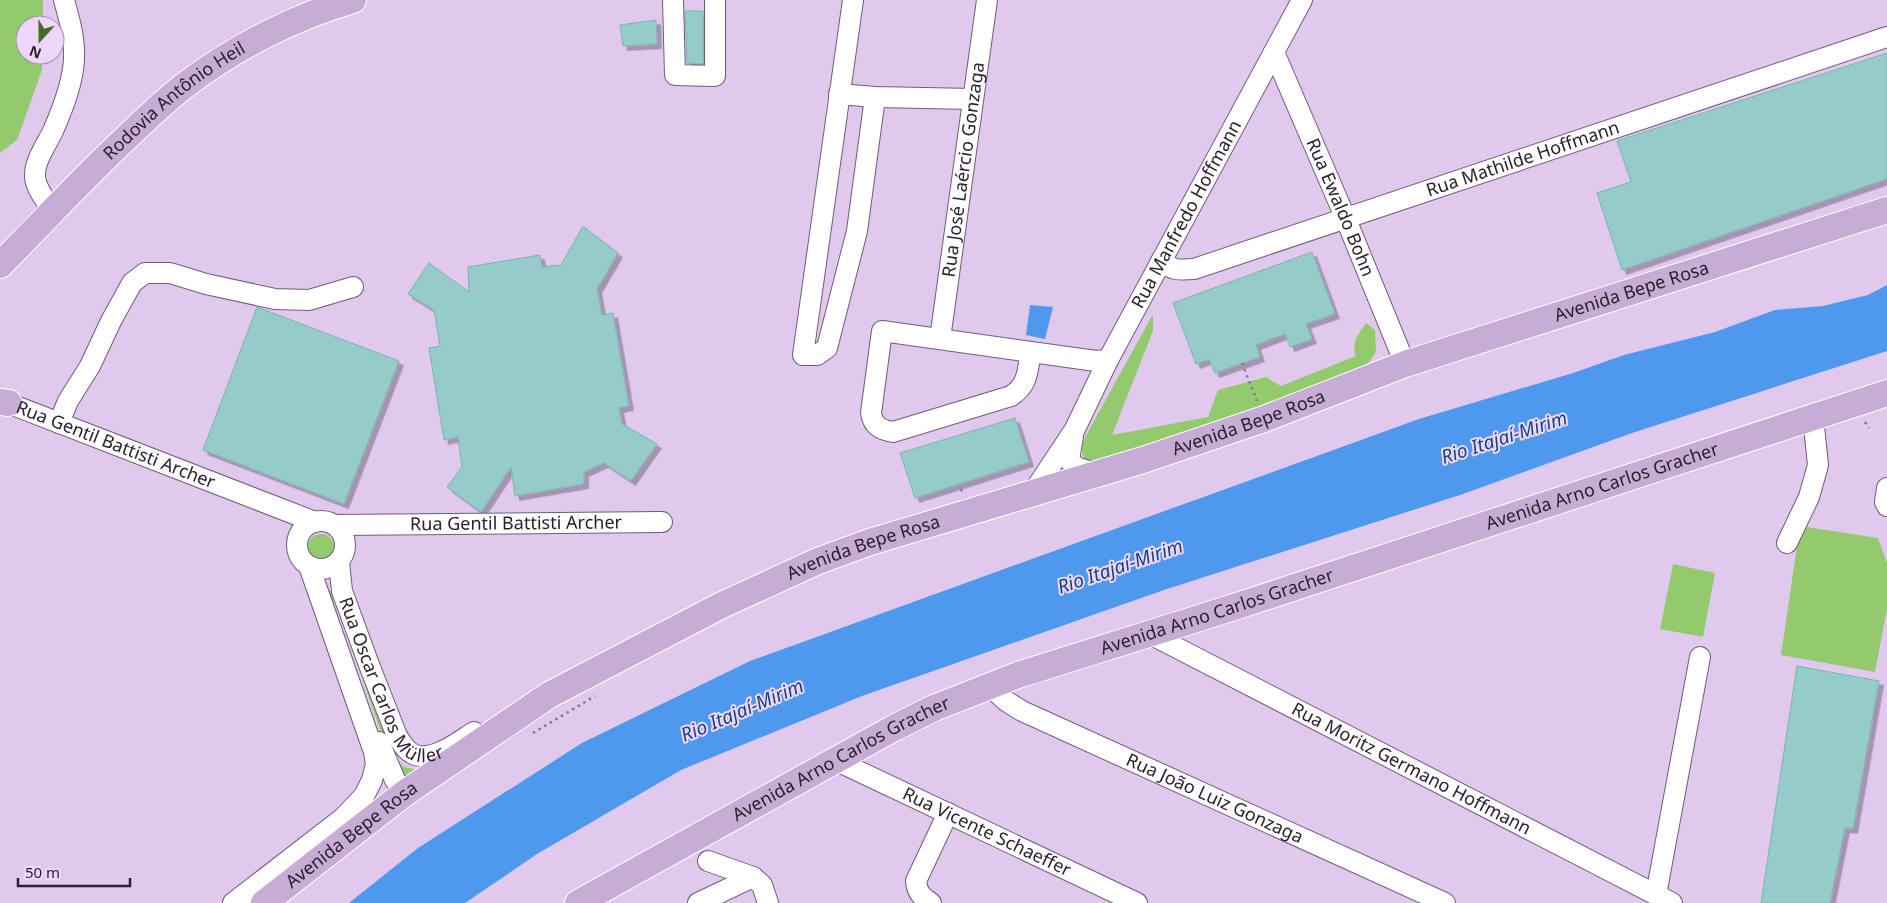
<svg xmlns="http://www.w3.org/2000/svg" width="1887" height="903" font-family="'Noto Sans',sans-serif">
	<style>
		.green { fill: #94ca6e }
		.water { fill: #4e98ed }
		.building { fill: #95cbc9; stroke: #7db3b1; filter: url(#shadow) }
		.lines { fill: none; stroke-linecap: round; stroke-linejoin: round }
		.minor-casing { stroke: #705b7b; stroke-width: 22 }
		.major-casing { stroke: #fff; stroke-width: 28 }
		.path { stroke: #86768f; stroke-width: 2.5; stroke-dasharray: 2.5 4; stroke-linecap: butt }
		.minor { stroke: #fff; stroke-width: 20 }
		.major { stroke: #c7acd5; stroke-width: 26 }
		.labels { text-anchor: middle; stroke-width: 4; stroke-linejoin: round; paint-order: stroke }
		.street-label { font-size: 18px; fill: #2a212f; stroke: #eed6fc }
		.water-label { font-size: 19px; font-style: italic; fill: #12457c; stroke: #eed6fc }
	</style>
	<defs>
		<filter id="shadow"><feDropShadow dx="4.5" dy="4.5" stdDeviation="0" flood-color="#0004"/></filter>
	</defs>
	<rect width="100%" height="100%" fill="#e1c9ee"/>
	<g class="green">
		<path d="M0,0H43V25H25V55H42V70L17,140L0,153Z"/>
		<path d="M1153,314V331L1112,435L1208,417L1218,390L1266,377L1281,386L1356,356C1351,343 1358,334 1366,323L1375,330L1376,352L1364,369L1105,464L1086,462L1082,453L1083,441Z"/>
		<path d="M1800,526L1878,538L1887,563V609L1875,672L1781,655Z"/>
		<circle cx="321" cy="547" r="13"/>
		<path d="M1673,564L1715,573L1703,637L1660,629Z"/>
		<path d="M336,590L398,761L404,767L418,770L408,778L402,776L392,765L337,604L325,592Z"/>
	</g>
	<g class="water">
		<path d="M1887,285V351L1632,433L1463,494L1164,590L862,696L681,770L537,854L465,903H349L418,848L582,743L750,661L1419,419L1573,373L1624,355L1715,332L1775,310L1823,306L1868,295Z"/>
		<path d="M1030,305L1053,307L1045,339L1026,335Z"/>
	</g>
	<g class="building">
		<path d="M685,11H703V64L687,63Z"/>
		<path d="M656,20L657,44L623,46L620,25Z"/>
		<path d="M1887,53V179L1622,270L1597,193L1631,182L1617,141Z"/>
		<path d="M583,226L618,253L597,289L602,315L613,313L629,406L619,408L622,424L657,444L631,481L604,463L584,472V484L515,496L511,467L481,512L447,487L462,467L458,437L444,440L429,348L440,346L434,310L408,294L429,263L469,292L468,267L540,255L542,267L561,265Z"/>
		<path d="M1312,252L1335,314L1306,324L1312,339L1290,347L1285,334L1256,345L1260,357L1215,373L1209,359L1196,364L1173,303Z"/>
		<path d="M257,307L399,361L344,504L203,450Z"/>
		<path d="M1015,418L1029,462L915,498L900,453Z"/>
		<path d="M1797,666L1879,681L1853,829L1845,828L1830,903H1761Z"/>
	</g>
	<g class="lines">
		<g class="minor-casing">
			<g id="minor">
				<path d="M673,0L675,75L715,76V0"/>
				<path d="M853,0L803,355H817L827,348L857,231L875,97"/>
				<path id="s1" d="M1274,52L1345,217L1405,364"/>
				<path d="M839,94L875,97L973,99"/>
				<path d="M53,211C46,201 36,189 35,177C34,161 47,144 53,131C63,108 75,78 74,53C74,35 69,18 64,0"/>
				<path id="s2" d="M1161,261C1172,271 1181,270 1194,269L1887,37"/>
				<path id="s3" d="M940,339L987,0"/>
				<path d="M1031,352C1027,371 1029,384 1011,396L893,432C881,430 873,426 871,413L882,331L1096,361L1108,360"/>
				<path id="s4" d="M0,400L315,522"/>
				<path d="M59,423L68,401L90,366L111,321L132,283L145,273H170L206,284L275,299L309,300L353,287"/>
				<path d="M1073,436L1069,460L1076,467L1097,474"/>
				<path d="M1887,488L1885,502L1887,506"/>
				<path id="s5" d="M1032,494L1075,429L1108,360L1302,0"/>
				<circle cx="321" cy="545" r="24"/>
				<path id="s6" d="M335,525L662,522"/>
				<path d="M1787,543L1809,497L1818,465L1813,417"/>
				<path id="s7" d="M339,562L342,591L368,662L397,736C402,743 405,750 413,754C432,763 458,742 474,732"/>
				<path id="s8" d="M1150,634L1672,903"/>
				<path id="s9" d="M991,687L1006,701L1022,711L1445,903"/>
				<path d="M379,742L395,780L405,793"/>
				<path id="s10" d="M835,760L1137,903"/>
				<path d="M708,861L753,877L762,885L768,903"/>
				<path d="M1656,895L1700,657"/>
				<path d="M233,903L343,818L364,796L372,780L376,764L374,752L309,566"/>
				<path d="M698,903L753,877"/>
				<path d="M931,903C922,897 917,893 916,881L948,813"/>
			</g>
		</g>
		<g class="major-casing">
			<g id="major">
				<path id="s11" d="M0,265C42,223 82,179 125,139C146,119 165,100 188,83C236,47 294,17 353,0"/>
				<path d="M0,402L9,403"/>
				<path id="s12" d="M264,903L405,793L549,695L722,605L818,561L870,542L1143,460L1264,419L1405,364L1887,210"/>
				<path id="s13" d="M578,903L892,729L934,708L1018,675L1228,609L1887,393"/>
			</g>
		</g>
		<g class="path">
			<path d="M1242,363L1257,401"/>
			<path d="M1865,422L1869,428"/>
			<path d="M961,489L963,494"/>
			<path d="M533,733L595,696"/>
		</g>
		<use href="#minor" class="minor"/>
		<use href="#major" class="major"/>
	</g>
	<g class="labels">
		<g class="street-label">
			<text dy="6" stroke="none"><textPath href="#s11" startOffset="240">Rodovia Antônio Heil</textPath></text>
			<text dy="6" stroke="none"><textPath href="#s2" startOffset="382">Rua Mathilde Hoffmann</textPath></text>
			<text dy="6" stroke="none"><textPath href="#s3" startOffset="171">Rua José Laércio Gonzaga</textPath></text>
			<text dy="6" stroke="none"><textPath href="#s1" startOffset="169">Rua Ewaldo Bohn</textPath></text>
			<text dy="6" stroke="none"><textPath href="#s5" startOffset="320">Rua Manfredo Hoffmann</textPath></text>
			<text dy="6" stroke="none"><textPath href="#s12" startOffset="1511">Avenida Bepe Rosa</textPath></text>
			<text dy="6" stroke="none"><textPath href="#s12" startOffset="1106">Avenida Bepe Rosa</textPath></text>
			<text dy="6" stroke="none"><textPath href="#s4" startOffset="124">Rua Gentil Battisti Archer</textPath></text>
			<text dy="6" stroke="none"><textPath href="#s13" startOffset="1110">Avenida Arno Carlos Gracher</textPath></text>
			<text dy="6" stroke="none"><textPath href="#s6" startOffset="181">Rua Gentil Battisti Archer</textPath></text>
			<text dy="6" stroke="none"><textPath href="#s12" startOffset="701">Avenida Bepe Rosa</textPath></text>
			<text dy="6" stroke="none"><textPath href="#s13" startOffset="705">Avenida Arno Carlos Gracher</textPath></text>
			<text dy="6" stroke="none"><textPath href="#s7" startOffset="138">Rua Oscar Carlos Müller</textPath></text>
			<text dy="6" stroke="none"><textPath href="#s13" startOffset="300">Avenida Arno Carlos Gracher</textPath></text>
			<text dy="6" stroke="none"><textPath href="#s8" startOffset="294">Rua Moritz Germano Hoffmann</textPath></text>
			<text dy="6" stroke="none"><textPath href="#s9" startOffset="251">Rua João Luiz Gonzaga</textPath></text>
			<text dy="6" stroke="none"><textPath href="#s10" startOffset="168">Rua Vicente Schaeffer</textPath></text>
			<text dy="6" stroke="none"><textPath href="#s12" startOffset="111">Avenida Bepe Rosa</textPath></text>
		</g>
		<g class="water-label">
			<text transform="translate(1504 437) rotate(-18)" y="7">Rio Itajaí-Mirim</text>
			<text transform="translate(1120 566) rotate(-19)" y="7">Rio Itajaí-Mirim</text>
			<text transform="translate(742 710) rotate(-23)" y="7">Rio Itajaí-Mirim</text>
		</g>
	</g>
	<g transform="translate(40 40) rotate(201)"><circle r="24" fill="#eed6fc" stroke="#a08eaa"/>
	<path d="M0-4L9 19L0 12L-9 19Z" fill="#466d28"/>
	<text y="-8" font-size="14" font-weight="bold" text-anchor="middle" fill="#2a212f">N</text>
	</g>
	<path d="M18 878v8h112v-8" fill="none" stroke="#2a212f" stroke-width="2.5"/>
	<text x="25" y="878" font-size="15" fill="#2a212f" stroke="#eed6fc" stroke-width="4" paint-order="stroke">50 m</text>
</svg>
